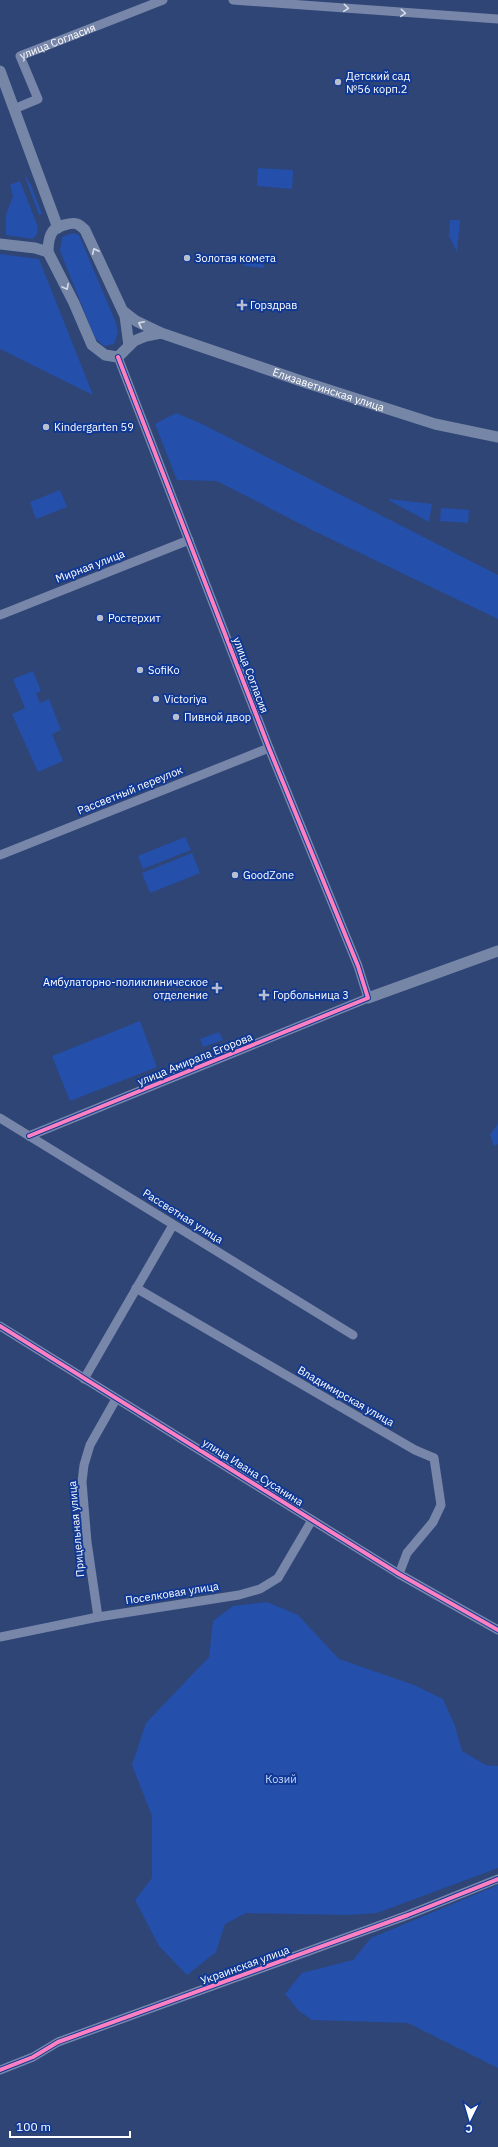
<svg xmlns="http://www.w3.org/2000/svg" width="498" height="2147" font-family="'IBM Plex Sans',sans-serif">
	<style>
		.green { fill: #244fab }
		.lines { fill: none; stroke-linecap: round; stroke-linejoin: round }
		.minor { stroke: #7786a9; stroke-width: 9 }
		.major { stroke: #7686a7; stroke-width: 11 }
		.cycleway-casing { stroke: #113994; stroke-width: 6 }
		.cycleway { stroke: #ff80c0; stroke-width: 4 }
		.oneway { stroke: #d6dbe5 }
		.poi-dot { fill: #b6becf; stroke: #113994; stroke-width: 1.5 }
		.labels { text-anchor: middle; stroke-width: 4; stroke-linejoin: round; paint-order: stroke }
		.street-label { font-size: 11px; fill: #fff; stroke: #113994 }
		.poi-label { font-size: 11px; fill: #fff; stroke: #113994; text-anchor: start }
		.park-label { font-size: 11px; fill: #c6d8fe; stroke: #113994 }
	</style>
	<rect width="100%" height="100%" fill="#2f4576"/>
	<g class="green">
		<path d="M258,168L293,170L292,189L257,186Z"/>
		<path d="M24,174L31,185L42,214L39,215Z"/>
		<path d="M20,181L38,227L37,234L33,239L6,235V215L13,196L10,185Z"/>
		<path d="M450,220H460L457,252L449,236Z"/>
		<path d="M73,233L79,235L116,323L118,333L114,344L104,346L95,338L60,251L62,237Z"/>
		<path d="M0,254L39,259L93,395L0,349Z"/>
		<path d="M245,254L258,255L265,268L244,266Z"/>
		<path d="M176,413L202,424L498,575V619L314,531L217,481L177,480L155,424Z"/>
		<path d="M60,490L67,507L36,519L30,502Z"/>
		<path d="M390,499L432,504L429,522L390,501Z"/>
		<path d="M441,508L469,510L468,523L440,521Z"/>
		<path d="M33,671L41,691L36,693L40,703L49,699L61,730L52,734L63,761L38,772L12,714L25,708L13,679Z"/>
		<path d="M185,837L191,850L143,869L138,856Z"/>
		<path d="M192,853L200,873L150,893L142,873Z"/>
		<path d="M140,1021L157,1067L70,1101L52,1056Z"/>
		<path d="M219,1032L223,1040L203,1047L200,1039Z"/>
		<path d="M498,1120V1144L494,1146L490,1135L497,1125Z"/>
		<path d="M267,1602L298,1615L339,1659L414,1685L443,1699L455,1726L462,1751L486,1765L498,1766V1868L377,1913L350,1915L246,1913L225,1924L216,1952L187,1975L159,1946L135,1900L152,1878V1816L132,1765L146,1723L209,1657L213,1621L233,1606Z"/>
		<path d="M498,1885V2068L408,2023L312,2020L299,2011L285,1994L302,1973L353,1960L371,1938Z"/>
	</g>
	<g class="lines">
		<g class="minor">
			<path d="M233,0L498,19"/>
			<path id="s1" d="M14,109L38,99L20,56L163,0"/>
			<path d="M0,615L189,540"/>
			<path d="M0,855L269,748"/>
			<path d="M0,1118L353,1335"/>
			<path d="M29,1136L368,998L358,966L269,748L118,357"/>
			<path d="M136,1288L415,1450L434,1458L441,1505L433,1522L407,1553L399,1574"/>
			<path d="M0,1326L399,1574L498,1630"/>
			<path d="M84,1379L173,1225"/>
			<path d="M98,1617L87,1542L82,1482L84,1465L90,1445L116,1399"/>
			<path d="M0,1637L98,1617L239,1595L260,1589L278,1578L312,1520"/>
			<path d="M0,2070L33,2057L58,2042L408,1915L498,1879"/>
		</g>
		<g class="major">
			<path d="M0,71L58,228"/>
			<path d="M0,244L35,248L48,252"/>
			<path id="s2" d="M123,311L136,321L161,333L307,383L435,424L498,437"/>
			<path d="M129,346L125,316L85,230C83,228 80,225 77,224C72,222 57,226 53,231C49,236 48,246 48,252L74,303L92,345L105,355L118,357L134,341L146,336L161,333"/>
			<path d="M368,998L498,951"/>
		</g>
		<g class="cycleway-casing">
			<g id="cycleway">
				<path d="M29,1136L368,998L358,966L269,748L118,357"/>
				<path d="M0,1326L399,1574L498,1630"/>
				<path d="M0,2070L33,2057L58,2042L408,1915L498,1879"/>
			</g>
		</g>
		<use href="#cycleway" class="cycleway"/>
	</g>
	<defs><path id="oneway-chevron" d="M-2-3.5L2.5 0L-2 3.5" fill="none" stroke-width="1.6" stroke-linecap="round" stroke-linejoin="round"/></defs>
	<g class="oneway">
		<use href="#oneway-chevron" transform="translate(346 8) rotate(5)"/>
		<use href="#oneway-chevron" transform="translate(403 13) rotate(5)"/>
		<use href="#oneway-chevron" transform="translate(95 251) rotate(-115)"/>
		<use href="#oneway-chevron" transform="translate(66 287) rotate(62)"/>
		<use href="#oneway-chevron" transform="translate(141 324) rotate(-154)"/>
	</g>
	<g class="poi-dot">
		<circle cx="338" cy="82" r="4"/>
		<circle cx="187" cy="258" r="4"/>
		<path d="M240 299h4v4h4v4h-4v4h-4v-4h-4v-4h4z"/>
		<circle cx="46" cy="427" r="4"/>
		<circle cx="100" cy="618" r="4"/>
		<circle cx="140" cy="670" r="4"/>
		<circle cx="156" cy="699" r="4"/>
		<circle cx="176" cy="717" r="4"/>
		<circle cx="235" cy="875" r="4"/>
		<path d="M215 982h4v4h4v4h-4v4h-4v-4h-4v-4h4z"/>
		<path d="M262 989h4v4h4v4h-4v4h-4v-4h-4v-4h4z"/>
	</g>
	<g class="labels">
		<g class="street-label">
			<text dy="4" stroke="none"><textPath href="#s1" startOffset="113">улица Согласия</textPath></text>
			<text dy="4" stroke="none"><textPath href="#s2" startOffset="221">Елизаветинская улица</textPath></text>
			<text transform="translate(90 566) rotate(-21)" y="4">Мирная улица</text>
			<text transform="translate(251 675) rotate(69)" y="4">улица Согласия</text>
			<text transform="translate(130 790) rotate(-22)" y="4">Рассветный переулок</text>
			<text transform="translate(195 1059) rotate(-22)" y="4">улица Амирала Егорова</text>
			<text transform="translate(183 1216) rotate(32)" y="4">Рассветная улица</text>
			<text transform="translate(346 1396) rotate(30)" y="4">Владимирская улица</text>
			<text transform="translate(253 1472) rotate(32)" y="4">улица Ивана Сусанина</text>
			<text transform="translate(76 1529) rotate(-95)" y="4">Прицельная улица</text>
			<text transform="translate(172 1593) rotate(-9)" y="4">Поселковая улица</text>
			<text transform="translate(245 1965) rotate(-20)" y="4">Украинская улица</text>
		</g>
		<g class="poi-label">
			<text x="346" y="80">Детский сад<tspan x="346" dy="13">№56 корп.2</tspan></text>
			<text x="195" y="262">Золотая комета</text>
			<text x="250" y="309">Горздрав</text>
			<text x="54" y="431">Kindergarten 59</text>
			<text x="108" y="622">Ростерхит</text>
			<text x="148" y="674">SofiKo</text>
			<text x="164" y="703">Victoriya</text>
			<text x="184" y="721">Пивной двор</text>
			<text x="243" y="879">GoodZone</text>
			<text x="208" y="986" text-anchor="end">Амбулаторно-поликлиническое<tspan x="208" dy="13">отделение</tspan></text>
			<text x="273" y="999">Горбольница 3</text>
		</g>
		<g class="park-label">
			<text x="281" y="1783">Козий</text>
		</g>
	</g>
	<g transform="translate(470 2119) rotate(185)" stroke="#113994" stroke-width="3" paint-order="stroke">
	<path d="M0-3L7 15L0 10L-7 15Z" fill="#ffffff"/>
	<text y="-6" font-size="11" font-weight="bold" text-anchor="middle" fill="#ffffff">С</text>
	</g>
	<path d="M10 2131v6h120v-6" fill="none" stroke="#ffffff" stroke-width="2"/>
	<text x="16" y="2131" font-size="12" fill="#ffffff" stroke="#113994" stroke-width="3" paint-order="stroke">100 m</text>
</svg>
